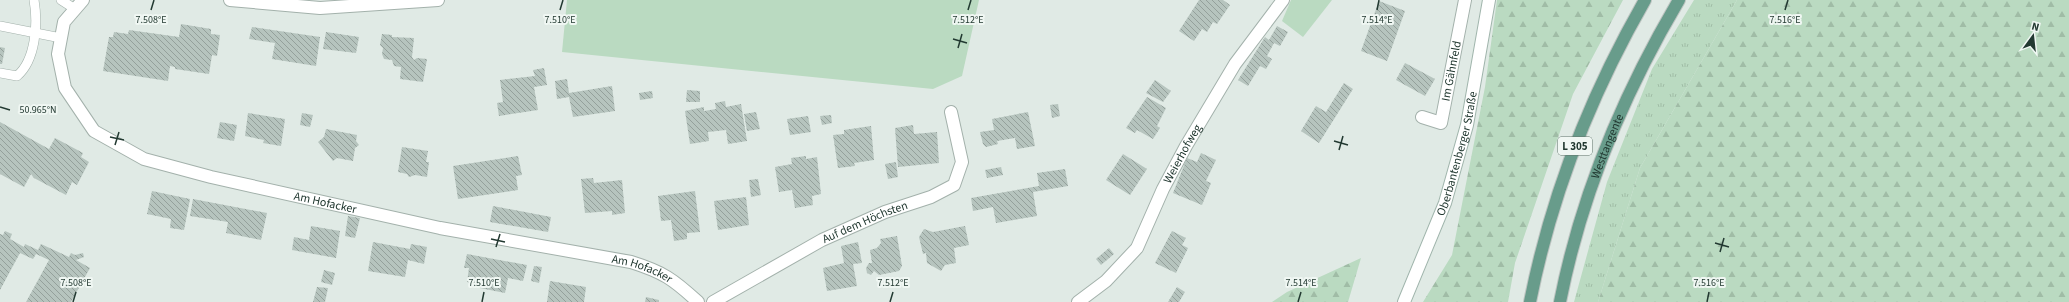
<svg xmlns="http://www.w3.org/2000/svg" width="2069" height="302" font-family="'Source Sans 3',sans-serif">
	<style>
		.grass { fill: url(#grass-tufts) }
		.forest { fill: url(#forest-firs) }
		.garden { fill: #badac1 }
		.building { fill: url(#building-back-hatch) }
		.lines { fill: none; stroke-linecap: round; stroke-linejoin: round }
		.lane-casing { stroke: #a3b1ab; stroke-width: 10 }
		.street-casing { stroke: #a3b1ab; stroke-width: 14 }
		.secondary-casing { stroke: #a0b5ac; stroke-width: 14 }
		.primary-casing { stroke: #bdc4c1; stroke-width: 14 }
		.lane { stroke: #fff; stroke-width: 9 }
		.street { stroke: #fff; stroke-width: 12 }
		.secondary { stroke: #fff; stroke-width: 12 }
		.primary { stroke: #689c8b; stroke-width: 12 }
		.ticks { fill: none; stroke: #223931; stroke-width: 1.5 }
		.labels { text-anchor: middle; stroke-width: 4; stroke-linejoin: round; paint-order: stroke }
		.shield { fill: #f0f7f3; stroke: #60726b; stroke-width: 1 }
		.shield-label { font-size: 11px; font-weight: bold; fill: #223931 }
		.street-label { font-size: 12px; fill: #223931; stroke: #f0f7f3 }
		.ticks-label { font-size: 10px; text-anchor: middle; fill: #223931; stroke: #f0f7f3; stroke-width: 4; stroke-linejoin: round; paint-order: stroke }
	</style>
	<defs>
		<pattern id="grass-tufts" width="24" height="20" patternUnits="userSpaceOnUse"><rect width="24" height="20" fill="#badac1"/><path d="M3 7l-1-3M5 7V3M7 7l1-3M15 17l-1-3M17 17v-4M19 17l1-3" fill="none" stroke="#a0bca6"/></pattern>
		<pattern id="forest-firs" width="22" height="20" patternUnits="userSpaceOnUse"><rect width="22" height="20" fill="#badac1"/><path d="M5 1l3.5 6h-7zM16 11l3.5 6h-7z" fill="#a0bca6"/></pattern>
		<pattern id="building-back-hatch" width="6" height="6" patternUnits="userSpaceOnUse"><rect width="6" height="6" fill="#b6c4be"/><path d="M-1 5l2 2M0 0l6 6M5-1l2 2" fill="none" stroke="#94a09b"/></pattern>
	</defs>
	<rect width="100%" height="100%" fill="#e0eae5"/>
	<path class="grass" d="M1694,0H1737L1640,168L1598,302H1574L1607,182L1652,69Z"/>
	<g class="forest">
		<path d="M1497,0H1623L1573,94L1515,263L1508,302H1423L1452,255L1485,87Z"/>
		<path d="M1737,0H2069V302H1598L1640,168Z"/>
		<path d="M1361,258L1348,302H1272L1287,292Z"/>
	</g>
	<g class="garden">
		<path d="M567,0H979L962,76L933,89L562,52Z"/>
		<path d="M1291,0H1332L1303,37L1282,21Z"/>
	</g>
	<g class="building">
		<path d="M1199,0H1223L1230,5L1217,24L1213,22L1207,32L1202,29L1194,41L1179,31Z"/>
		<path d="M1379,1L1405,11L1387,61L1361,51Z"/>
		<path d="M181,24L211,29V34L220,35L217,56L212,55L209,74L175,69V67L170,66L168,81L103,71L109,37H113L114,32L128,34L129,30L179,37Z"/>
		<path d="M1277,26L1288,32L1280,46L1274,43L1267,56L1272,59L1266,69L1260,66L1248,86L1238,80L1265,37L1269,40Z"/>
		<path d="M252,27L320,37L316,66L272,59L275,43L249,39Z"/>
		<path d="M326,32L359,37L356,53L323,49Z"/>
		<path d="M382,34L392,35V37L414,38L412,57L414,60L417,58L427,59L423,82L400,79L401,67L394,66L392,60L384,59L382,54L383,48L380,45Z"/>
		<path d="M0,47L5,48L2,64H0Z"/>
		<path d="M1405,63L1435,79L1425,96L1396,80Z"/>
		<path d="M544,68L547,85L534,87L538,110L499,116L497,103L503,102L500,80L535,76L533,70Z"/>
		<path d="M567,79L569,93L612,86L615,111L573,117L569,97L557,99L555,81Z"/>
		<path d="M1155,80L1171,91L1163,102L1146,93Z"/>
		<path d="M1344,83L1353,89L1319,143L1301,131L1316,106L1326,112Z"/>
		<path d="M687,90L700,91V102H686Z"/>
		<path d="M652,91L653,98L640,100L639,93Z"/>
		<path d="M1147,97L1166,108L1157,126L1160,128L1153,139L1137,130L1135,133L1126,128Z"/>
		<path d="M725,101L726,107L741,104L747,141L728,144L726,130L708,132L709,141L690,144L685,111L704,107V111L716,109L715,103Z"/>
		<path d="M1058,104L1060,116L1052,118L1050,105Z"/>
		<path d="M756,112L760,129L747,131L744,114Z"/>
		<path d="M1028,112L1035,146L1017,149L1015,138L997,141L998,144L986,147L983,144L980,132L994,130L992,119Z"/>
		<path d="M248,113L285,119L281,146L263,143L264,140L245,136Z"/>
		<path d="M302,113L313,115L310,127L300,125Z"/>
		<path d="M831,115L832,123L822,125L820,116Z"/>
		<path d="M808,116L811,132L790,135L787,119Z"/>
		<path d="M0,122L49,149L55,138L83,153L81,157L89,162L77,185L72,182L66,195L34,178L31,174L24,187L0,174Z"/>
		<path d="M220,122L237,125L234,141L217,138Z"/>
		<path d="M913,125L914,134L937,132L939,163L898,167L895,128Z"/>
		<path d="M871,126L874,160L854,163L855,166L838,168L833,135L844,134V130Z"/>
		<path d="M326,129L357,135L356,141L359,145L355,148L353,161L337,158L333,161L318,142L324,137Z"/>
		<path d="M402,147L428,151L426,162H429L427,177L415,175L409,177L407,174L398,172Z"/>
		<path d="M1201,153L1216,160L1206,181L1211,183L1202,205L1173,193L1187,158L1197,162Z"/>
		<path d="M1123,154L1147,169L1130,195L1106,180Z"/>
		<path d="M518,156L522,175L516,176L518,190L458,199L453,166Z"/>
		<path d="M806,156V159L817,157L821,194L812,196L813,205L795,208L792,190L779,192L775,167L792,164L791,158Z"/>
		<path d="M896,162L898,177L888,179L885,164Z"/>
		<path d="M1001,167L1003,175L987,178L985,170Z"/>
		<path d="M1065,169L1068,186L1033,192L1037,216L996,223L993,207L973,211L971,198L1039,186L1037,173Z"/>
		<path d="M593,178L594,183L622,180L625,213L612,215V211L585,213L581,179Z"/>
		<path d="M758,179L761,195L751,197L749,180Z"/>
		<path d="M152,191L190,199L184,230L170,228L171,219L147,214Z"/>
		<path d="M695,191L700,232L687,233V239L674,241L671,220L661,221L658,196Z"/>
		<path d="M746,197L749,225L718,230L714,201Z"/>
		<path d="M193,199L267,213L261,240L226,233L228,222L190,216Z"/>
		<path d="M493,206L551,217L548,232L490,222Z"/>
		<path d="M348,216L360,218L355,238L345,236Z"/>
		<path d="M311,226L340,231L336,258L292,250L294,237L309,240Z"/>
		<path d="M965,226L969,245L954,248L956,263L945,265L941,271L927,263L926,253L923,254L919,237L924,229L933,232Z"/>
		<path d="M5,231L12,234L10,239L24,247L25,244L38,250L41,244L69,257L71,253L75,255L83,253L84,257L76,260L90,268L71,302H26L49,260L36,254L33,259L20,253L0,290V234L3,235Z"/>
		<path d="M1172,231L1186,238L1182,245L1188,248L1176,273L1155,263Z"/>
		<path d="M897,236L902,266L899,271L879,275L874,271L871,275L867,273L866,268L869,263H872L870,250L877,248L881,243L880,239Z"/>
		<path d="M373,242L410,249L411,244L427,247L424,264L408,260L405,277L368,271Z"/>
		<path d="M858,242L862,263L853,264L857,286L827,291L823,268L844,263L841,246Z"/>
		<path d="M1109,248L1114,254L1101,265L1096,259Z"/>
		<path d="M467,254L527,265L523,281L508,278L505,293L480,288L481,285L467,282L469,268H464Z"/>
		<path d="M534,266L542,267L539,283L531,281Z"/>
		<path d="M324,270L335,273L332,285L321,282Z"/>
		<path d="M550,281L586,287L584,302H547Z"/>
		<path d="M317,287L328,288L325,302H313Z"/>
		<path d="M1177,287L1185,292L1179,302H1168Z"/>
		<path d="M646,297L659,300V302H645Z"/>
	</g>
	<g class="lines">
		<g class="lane-casing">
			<g id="lane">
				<path d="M61,0L75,9"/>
				<path d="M0,26L61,38"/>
				<path d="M0,73L17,76C36,60 38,23 34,0"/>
			</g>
		</g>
		<g class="street-casing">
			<g id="street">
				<path id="s1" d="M83,0L64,22L58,54L65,88L94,131L144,159L211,177L440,228L631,262C663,272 673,279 698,302"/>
				<path d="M230,0L320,8L438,0"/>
				<path id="s2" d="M1422,117L1441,123L1465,0"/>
				<path id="s3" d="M713,302L822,240L885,212L931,197L954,185L962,162L951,112"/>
				<path id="s4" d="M1078,302L1106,281L1137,248L1163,189L1186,146L1235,64L1283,0"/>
			</g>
		</g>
		<g class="secondary-casing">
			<g id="secondary">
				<path id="s5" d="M1404,302L1445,203L1467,125L1489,0"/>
			</g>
		</g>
		<g class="primary-casing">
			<g id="primary">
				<path d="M1530,302C1551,196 1591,94 1645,0"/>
				<path id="s6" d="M1560,302C1581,195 1624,93 1679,0"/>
			</g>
		</g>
		<use href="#lane" class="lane"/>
		<use href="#street" class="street"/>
		<use href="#secondary" class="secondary"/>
		<use href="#primary" class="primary"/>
	</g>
	<path class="ticks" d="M151,10L154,0M560,10L563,0M968,10L971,0M1377,10L1379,0M1785,10L1788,0M953,39L967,43M958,48L962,34M0,107L10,110M110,137L124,140M1334,141L1348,145M115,145L119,132M1339,150L1343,136M491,239L505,242M1715,243L1729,247M496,247L500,234M1720,252L1724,238M73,302L76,292M482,302L484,292M890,302L893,292M1298,302L1301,292M1707,302L1709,292"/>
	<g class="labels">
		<rect class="shield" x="1558" y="137" width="34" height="18" rx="3"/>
		<g class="shield-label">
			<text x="1575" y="150">L 305</text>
		</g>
		<g class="street-label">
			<text dy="4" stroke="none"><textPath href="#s2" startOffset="73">Im Gähnfeld</textPath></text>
			<text dy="4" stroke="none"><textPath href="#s6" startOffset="163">Westtangente</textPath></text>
			<text dy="4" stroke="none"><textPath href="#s4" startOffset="185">Weierhofweg</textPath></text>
			<text dy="4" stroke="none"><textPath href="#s5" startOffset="158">Oberbantenberger Straße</textPath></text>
			<text dy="4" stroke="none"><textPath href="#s1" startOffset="392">Am Hofacker</textPath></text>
			<text dy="4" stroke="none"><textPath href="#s3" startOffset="172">Auf dem Höchsten</textPath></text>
			<text dy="4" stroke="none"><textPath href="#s1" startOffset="716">Am Hofacker</textPath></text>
		</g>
	</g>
	<g class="ticks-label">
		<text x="151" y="23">7.508°E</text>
		<text x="560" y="23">7.510°E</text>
		<text x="968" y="23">7.512°E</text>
		<text x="1377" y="23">7.514°E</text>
		<text x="1785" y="23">7.516°E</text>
		<text x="38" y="113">50.965°N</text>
		<text x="76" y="286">7.508°E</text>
		<text x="484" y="286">7.510°E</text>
		<text x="893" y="286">7.512°E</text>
		<text x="1301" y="286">7.514°E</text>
		<text x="1709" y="286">7.516°E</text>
	</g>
	<g transform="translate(2033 36) rotate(15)" stroke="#f0f7f3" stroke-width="3" paint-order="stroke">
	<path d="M0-3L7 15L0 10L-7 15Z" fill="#223931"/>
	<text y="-6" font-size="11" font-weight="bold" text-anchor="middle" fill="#223931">N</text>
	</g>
</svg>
